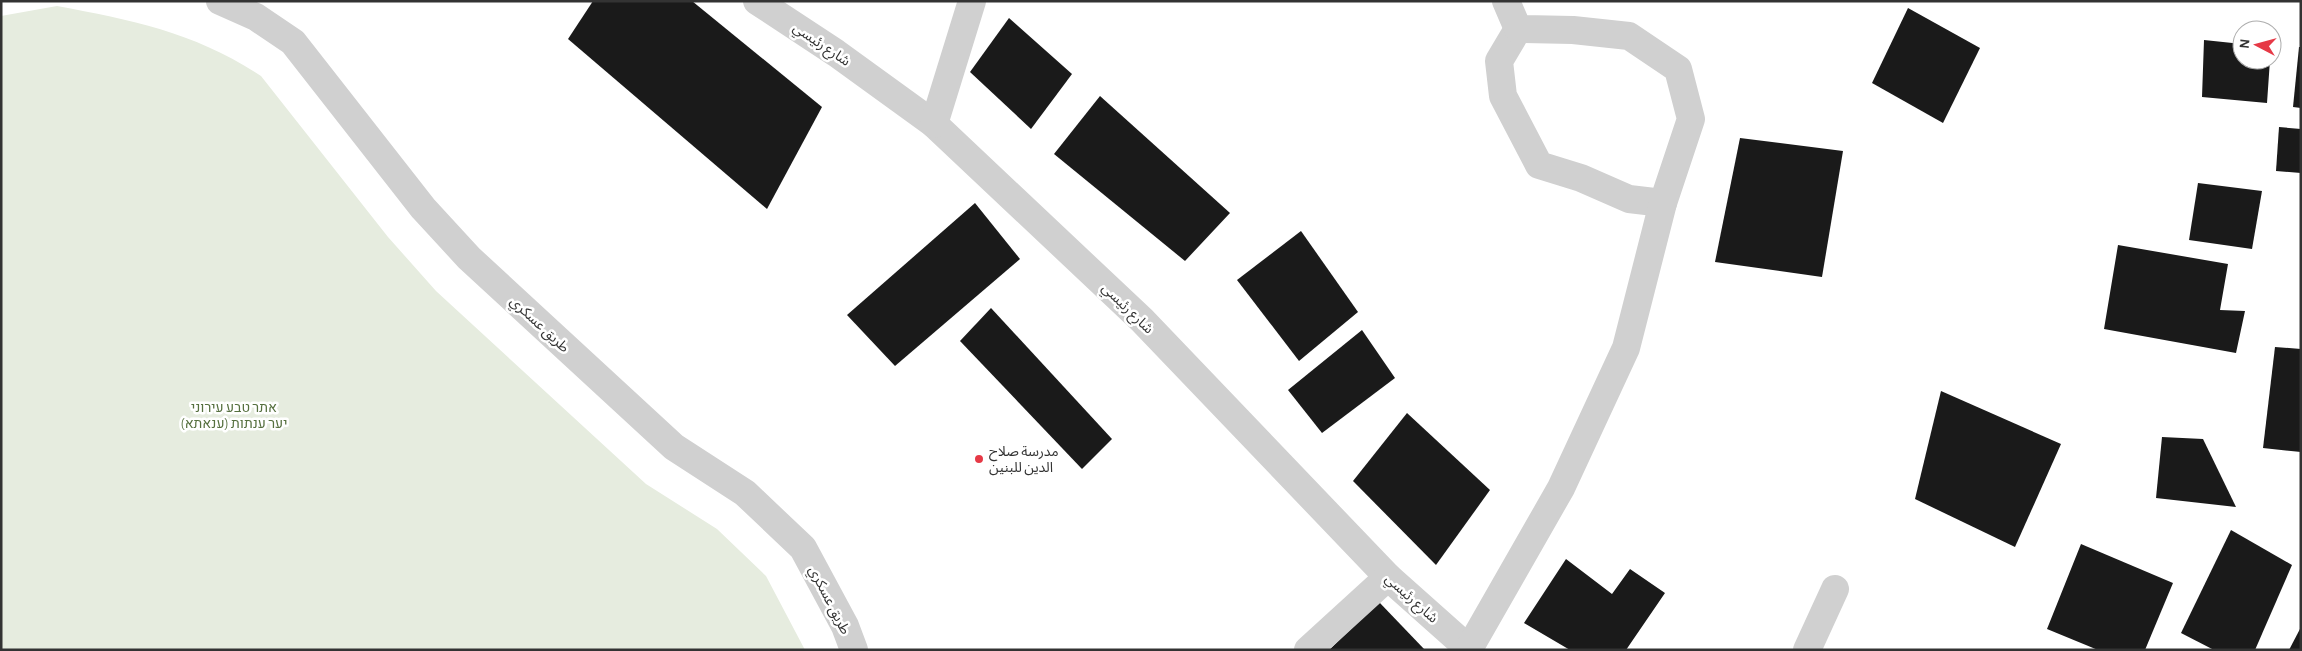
<svg xmlns="http://www.w3.org/2000/svg" width="2302" height="651" font-family="'Alegreya Sans','Noto Sans Arabic',Heebo,sans-serif">
	<style>
		.green { fill: #e6ecdf }
		.building { fill: #1a1a1a }
		.lines { fill: none; stroke-linecap: round; stroke-linejoin: round }
		.minor { stroke: #d0d0d0; stroke-width: 28 }
		.poi-dot { fill: #e63946; stroke: #fff; stroke-width: 2 }
		.labels { text-anchor: middle; stroke-width: 5; stroke-linejoin: round; paint-order: stroke }
		.street-label { font-size: 14px; fill: #333; stroke: #fff }
		.park-label { font-size: 14px; fill: #56703f; stroke: #fff }
		.poi-label { font-size: 14px; fill: #333; stroke: #fff; text-anchor: start }
	</style>
	<rect width="100%" height="100%" fill="#fff"/>
	<path class="green" d="M57,6C133,20 196,33 261,76L388,237L436,291L646,484L717,529L766,576L805,650H1V16Z"/>
	<g class="building">
		<path d="M593,1H692L822,107L767,209L568,39Z"/>
		<path d="M1908,8L1980,48L1943,123L1872,83Z"/>
		<path d="M1009,18L1072,74L1031,129L970,72Z"/>
		<path d="M2204,40L2242,44V60H2270L2267,103L2202,97Z"/>
		<path d="M2299,47H2301V108L2293,107Z"/>
		<path d="M1100,96L1230,213L1185,261L1054,154Z"/>
		<path d="M2279,127L2301,129V173L2276,171Z"/>
		<path d="M1740,138L1843,151L1822,277L1715,262Z"/>
		<path d="M2198,183L2262,191L2252,249L2189,240Z"/>
		<path d="M975,203L1020,259L895,366L847,315Z"/>
		<path d="M1301,231L1358,312L1299,361L1237,280Z"/>
		<path d="M2118,245L2228,264L2220,310L2245,311L2236,353L2104,329Z"/>
		<path d="M991,308L1112,439L1082,469L960,341Z"/>
		<path d="M1362,330L1395,378L1322,433L1288,390Z"/>
		<path d="M2275,347L2301,349V452L2263,448Z"/>
		<path d="M1941,391L2061,444L2015,547L1915,499Z"/>
		<path d="M1407,413L1490,490L1436,565L1353,481Z"/>
		<path d="M2162,437L2203,439L2236,507L2156,498Z"/>
		<path d="M2231,530L2292,565L2255,650H2214L2181,633Z"/>
		<path d="M2081,544L2173,583L2145,650H2098L2047,629Z"/>
		<path d="M1566,559L1612,594L1630,569L1665,593L1626,650H1570L1524,623Z"/>
		<path d="M1379,602L1425,650H1329Z"/>
		<path d="M2301,627V650H2289Z"/>
	</g>
	<g class="lines">
		<g class="minor">
			<path d="M220,1L256,17L293,42L423,208L469,258L674,447L745,493L803,548L845,626L854,650"/>
			<path d="M757,1L836,53L934,124L1142,320L1388,577L1470,650"/>
			<path d="M1518,29L1499,61L1503,96L1539,165L1581,178L1629,199L1663,203"/>
			<path d="M934,124L972,1"/>
			<path d="M1469,649L1561,488L1626,348L1663,203L1691,119L1678,69L1629,36L1573,30L1518,29L1506,1"/>
			<path d="M1308,650L1388,577"/>
			<path d="M1807,650L1835,589"/>
		</g>
	</g>
	<circle class="poi-dot" cx="979" cy="459" r="5"/>
	<g class="labels">
		<g class="street-label">
			<text transform="translate(822 44) rotate(34)" y="5">شارع رئيسي</text>
			<text transform="translate(1128 308) rotate(44)" y="5">شارع رئيسي</text>
			<text transform="translate(540 324) rotate(43)" y="5">طريق عسكري</text>
			<text transform="translate(1412 598) rotate(42)" y="5">شارع رئيسي</text>
			<text transform="translate(830 600) rotate(63)" y="5">طريق عسكري</text>
		</g>
		<g class="park-label">
			<text x="234" y="412">אתר טבע עירוני<tspan x="234" dy="16">יער ענתות (ענאתא)</tspan></text>
		</g>
		<g class="poi-label">
			<text x="989" y="456">مدرسة صلاح<tspan x="989" dy="16">الدين للبنين</tspan></text>
		</g>
	</g>
	<rect width="2302" height="651" fill="none" stroke="#333333" stroke-width="5"/>
	<g transform="translate(2257 45) rotate(276)"><circle r="24" fill="#ffffff" stroke="#adadad"/>
	<path d="M0-4L9 19L0 12L-9 19Z" fill="#e63946"/>
	<text y="-8" font-size="14" font-weight="bold" text-anchor="middle" fill="#333333">N</text>
	</g>
</svg>
